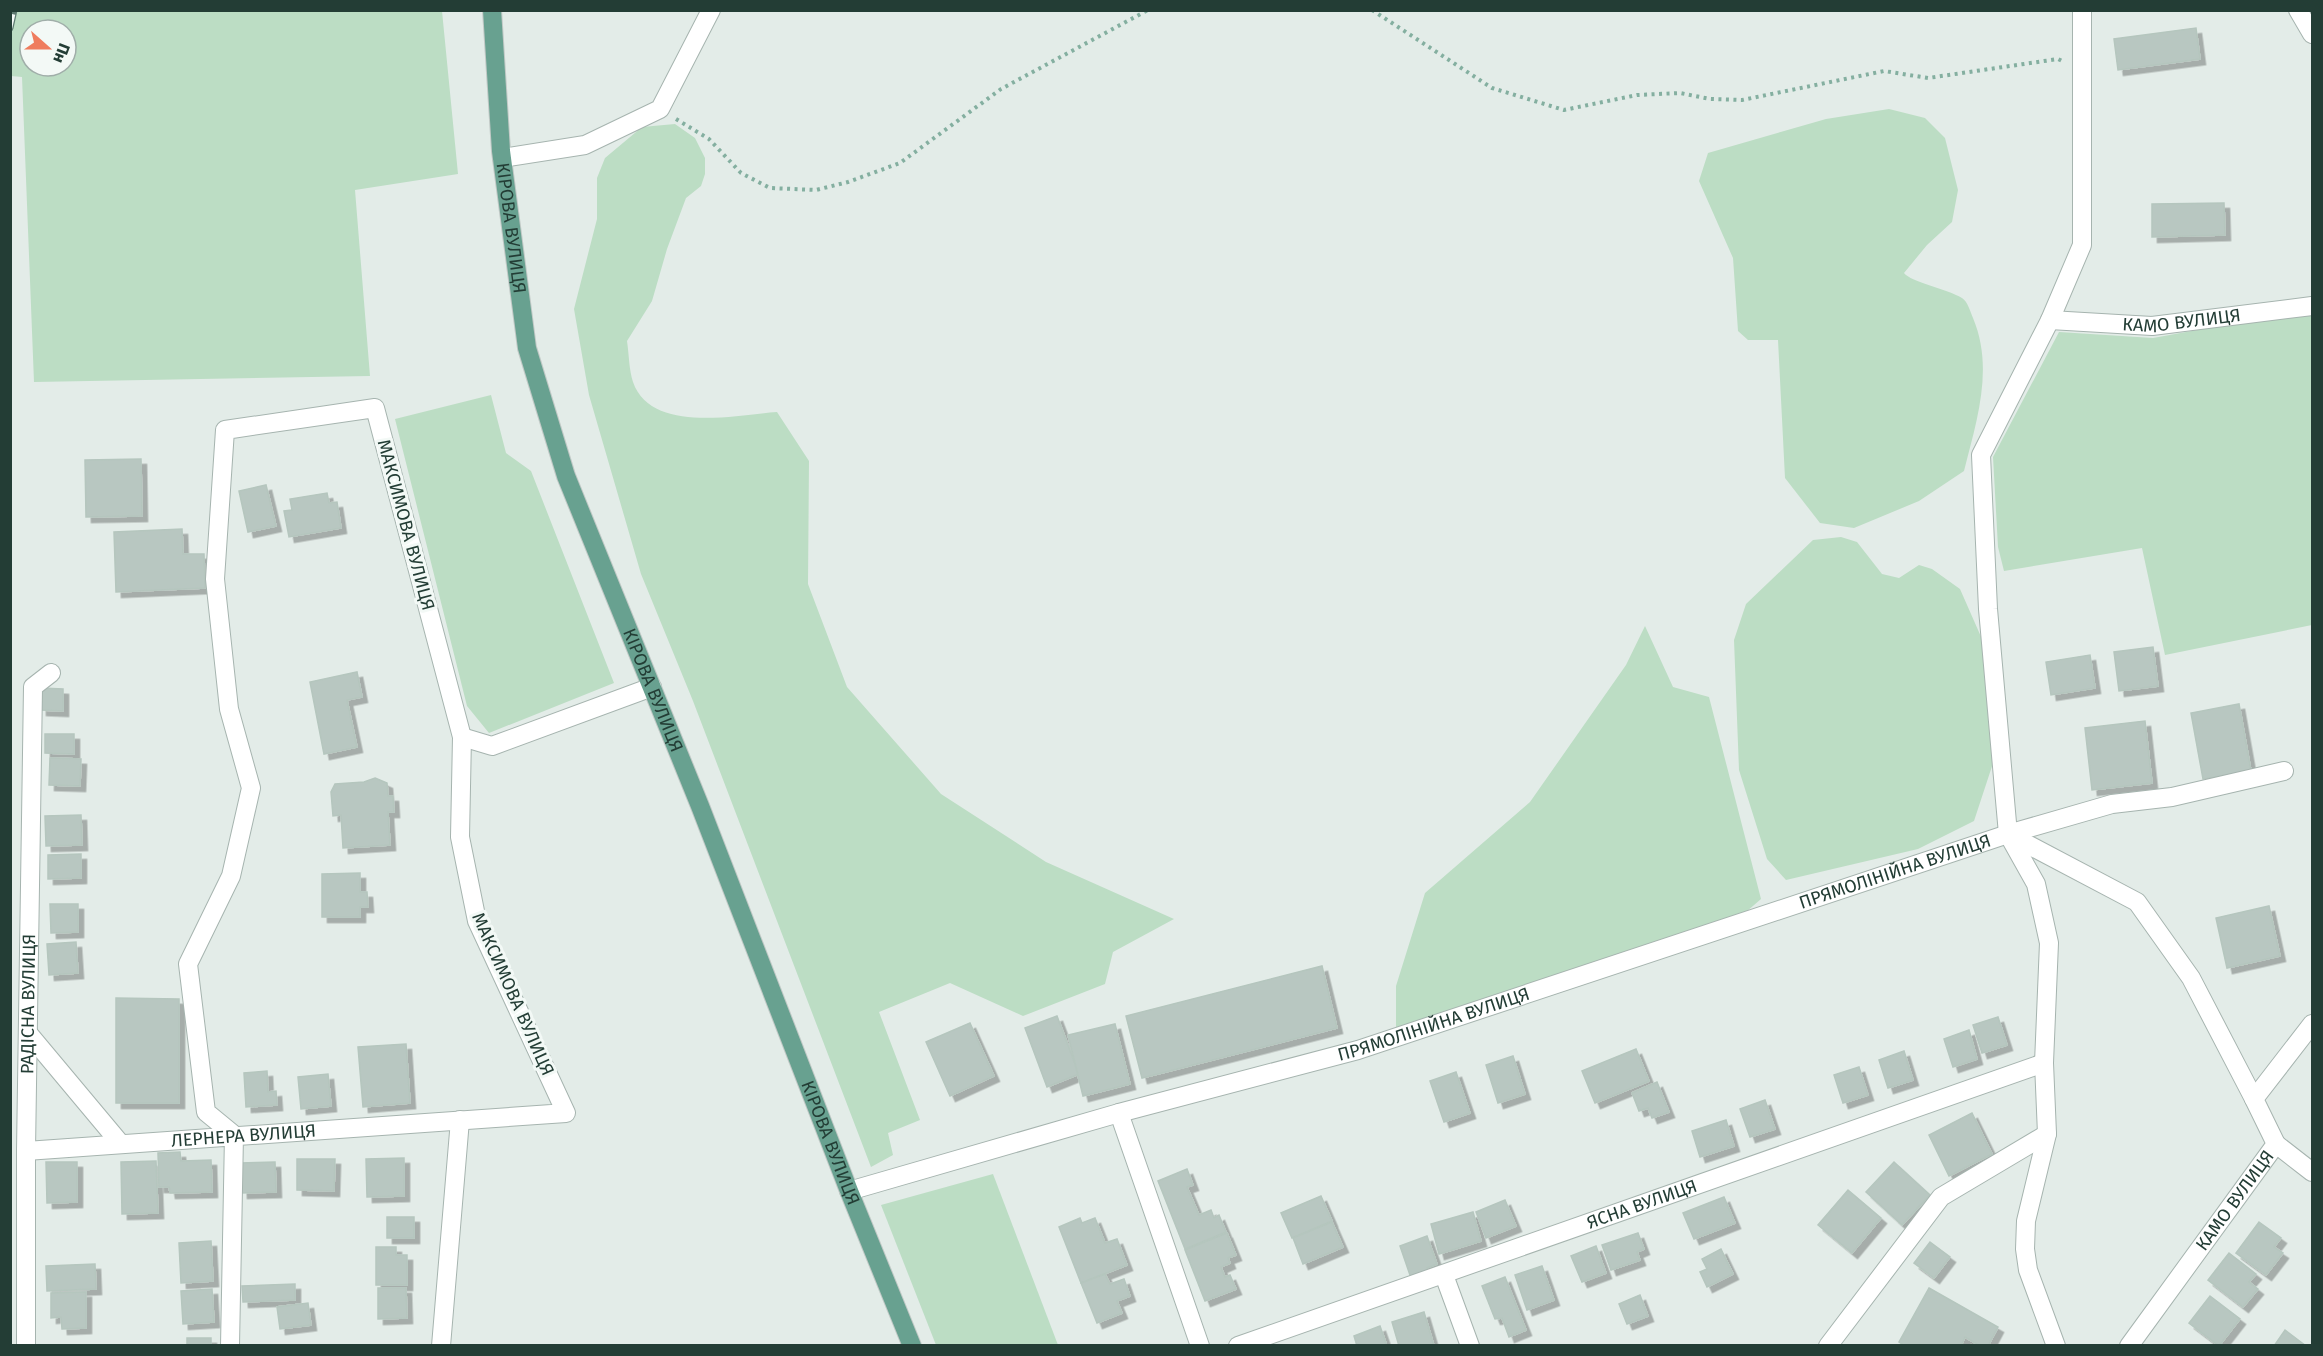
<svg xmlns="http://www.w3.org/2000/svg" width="2323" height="1356" font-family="'Fira Sans',sans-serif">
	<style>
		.green { fill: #bcddc4; fill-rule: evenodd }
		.building { fill: #b8c7c1; stroke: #b5c6be; stroke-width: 1.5; filter: url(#shadow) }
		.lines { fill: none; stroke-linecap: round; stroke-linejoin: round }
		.minor-casing { stroke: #a6b4af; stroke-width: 20 }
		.major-casing { stroke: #c1c9c6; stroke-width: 20 }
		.path { stroke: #84afa0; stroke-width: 4; stroke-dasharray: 3 4.5; stroke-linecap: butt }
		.minor { stroke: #fff; stroke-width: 18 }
		.major { stroke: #68a190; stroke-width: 18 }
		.rail-casing { stroke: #5d7970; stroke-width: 7 }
		.rail { stroke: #f3f9f6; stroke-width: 4.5; stroke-dasharray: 14; stroke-linecap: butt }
		.labels { text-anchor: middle; stroke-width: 6; stroke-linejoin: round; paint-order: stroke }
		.street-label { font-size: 18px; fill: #233d35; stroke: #f3f9f6 }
	</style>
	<defs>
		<filter id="shadow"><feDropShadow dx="5.5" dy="5.5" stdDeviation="0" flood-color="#0004"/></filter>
	</defs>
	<rect width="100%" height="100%" fill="#e3ece8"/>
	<g class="green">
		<path d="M11,10L442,11L458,174L355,190L370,376L34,382L22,77L11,76ZM30,30H66V66H30Z"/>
		<path d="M1889,109L1925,118L1945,138L1958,190L1952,222L1927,245L1904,273C1911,282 1947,289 1962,298C1968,302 1970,311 1973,318C1994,368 1977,420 1964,471L1919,501L1854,528L1820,523L1785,478L1778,340H1748L1738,331L1733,258L1699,181L1708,153L1826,119Z"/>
		<path d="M675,124L695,138L705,158V174L701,186L686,198L667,249L652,301L627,341C629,354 629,370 633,382C651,434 736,415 777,412L809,461L808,584L847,687L941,794L1046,862L1174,919L1113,952L1105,984L1023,1016L950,983L879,1012L920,1120L888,1133L893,1155L871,1167L693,701L641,574L589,395L574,309L597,219V178L605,158L642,127Z"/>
		<path d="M2312,315V625L2165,655L2142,548L2004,571L1998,547L1993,457L2059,332L2153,338L2219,326Z"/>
		<path d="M491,395L506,453L531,471L614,683L489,733L467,706L395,419Z"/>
		<path d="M1841,537L1857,542L1882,574L1899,578L1919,565L1932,569L1960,589L1982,639L1998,748L1974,821L1918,849L1786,880L1767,859L1739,770L1734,640L1746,604L1813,540Z"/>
		<path d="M1645,626L1673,687L1709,697L1761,899L1746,912L1396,1030V986L1425,893L1530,802L1626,665Z"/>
		<path d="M993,1174L1058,1345H936L881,1205Z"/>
	</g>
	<g class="building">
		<path d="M2196,28L2200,59L2118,70L2114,39Z"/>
		<path d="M2224,203L2225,235L2152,237V204Z"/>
		<path d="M141,459L142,516L86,517L85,460Z"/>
		<path d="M266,485L276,526L248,532L239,491Z"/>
		<path d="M327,493L329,503L337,502L341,528L289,537L284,511L292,510L290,499Z"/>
		<path d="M182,529L183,554H204L205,588L116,592L114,532Z"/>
		<path d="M2153,647L2158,686L2119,691L2114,652Z"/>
		<path d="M2090,655L2095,688L2051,695L2046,662Z"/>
		<path d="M357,672L362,697L347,700L357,747L324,754L310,682Z"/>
		<path d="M41,688L63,689V711L41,710Z"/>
		<path d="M2239,704L2251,771L2203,779L2191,713Z"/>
		<path d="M2145,721L2152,783L2092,790L2085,728Z"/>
		<path d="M45,734H74V754L45,753Z"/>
		<path d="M50,758L81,759L80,786L49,785Z"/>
		<path d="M375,778L387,783L388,796H393L394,812H388L390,845L343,848L341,815L333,816L331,792L335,784L364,782Z"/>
		<path d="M81,815L82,845L46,846L45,816Z"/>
		<path d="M81,854V878L48,879V855Z"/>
		<path d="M360,873V892H367L368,907H360V917H322V874Z"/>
		<path d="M50,904H78V932L51,933Z"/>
		<path d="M2269,906L2280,956L2227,968L2216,918Z"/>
		<path d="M76,942L78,973L49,975L47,944Z"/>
		<path d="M1322,966L1337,1028L1142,1078L1126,1016Z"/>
		<path d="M116,998L179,999V1103H116Z"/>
		<path d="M1057,1016L1079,1074L1047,1087L1025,1028Z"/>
		<path d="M1998,1017L2007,1045L1982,1053L1973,1025Z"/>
		<path d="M970,1023L994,1076L950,1096L926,1042Z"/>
		<path d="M1115,1024L1130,1084L1083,1096L1068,1035Z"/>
		<path d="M1969,1030L1977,1059L1953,1067L1944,1039Z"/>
		<path d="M406,1044L410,1103L363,1107L358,1047Z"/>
		<path d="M1636,1049L1649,1081L1595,1103L1582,1071Z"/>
		<path d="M1904,1051L1913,1080L1888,1088L1879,1060Z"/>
		<path d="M1513,1056L1525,1094L1498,1103L1486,1065Z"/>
		<path d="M1859,1067L1868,1095L1843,1103L1834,1075Z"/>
		<path d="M267,1071L268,1092L276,1091L277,1105L246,1107L244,1073Z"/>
		<path d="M1456,1072L1470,1113L1444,1122L1430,1081Z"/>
		<path d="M328,1074L331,1106L301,1109L298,1077Z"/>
		<path d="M1657,1082L1669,1112L1652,1118L1648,1108L1639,1111L1632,1093Z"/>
		<path d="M1765,1100L1775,1129L1750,1137L1740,1109Z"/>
		<path d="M1972,1113L1992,1154L1949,1176L1929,1135Z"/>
		<path d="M1726,1120L1734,1146L1700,1157L1692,1131Z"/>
		<path d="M180,1152L181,1161L211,1160L212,1192L170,1193L169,1187H159L158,1153Z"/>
		<path d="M404,1158V1196L367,1197L366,1159Z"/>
		<path d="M297,1159H335L334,1191L297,1190Z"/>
		<path d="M156,1161L158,1213L122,1214L121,1162Z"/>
		<path d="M46,1162H77V1202L47,1203Z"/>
		<path d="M275,1162L276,1192L242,1193L241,1163Z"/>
		<path d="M1894,1162L1930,1195L1902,1225L1866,1192Z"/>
		<path d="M1187,1169L1193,1185L1187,1187L1199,1215L1211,1210L1214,1218L1219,1215L1226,1232L1185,1249L1158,1181Z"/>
		<path d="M1848,1190L1881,1218L1852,1253L1818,1225Z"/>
		<path d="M1321,1196L1332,1221L1292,1238L1281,1213Z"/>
		<path d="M1724,1197L1735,1223L1694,1239L1683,1213Z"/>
		<path d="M1505,1200L1516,1226L1486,1238L1476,1212Z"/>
		<path d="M1473,1212L1481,1241L1439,1254L1431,1224Z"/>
		<rect x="387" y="1217" width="27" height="21"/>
		<path d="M1080,1218L1082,1223L1095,1218L1105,1243L1117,1239L1127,1265L1081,1283L1059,1227Z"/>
		<path d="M1332,1222L1343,1247L1303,1264L1293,1238Z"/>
		<path d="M2259,1222L2281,1238L2274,1247L2283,1253L2266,1275L2236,1253Z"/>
		<path d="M1227,1233L1236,1255L1228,1258L1230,1263L1221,1267L1225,1277L1230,1275L1236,1289L1205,1301L1185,1250Z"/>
		<path d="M1638,1233L1644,1249L1637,1252L1640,1260L1611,1270L1602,1245Z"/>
		<path d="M1427,1236L1437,1264L1427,1268L1429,1272L1411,1278L1400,1246Z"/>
		<path d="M211,1241L213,1281L181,1283L179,1243Z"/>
		<path d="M1930,1242L1950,1257L1934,1278L1914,1263Z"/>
		<path d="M1596,1246L1606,1273L1582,1282L1571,1256Z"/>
		<path d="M376,1247H396V1255H407V1285H376Z"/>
		<path d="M1721,1249L1733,1274L1707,1287L1700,1272L1707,1269L1702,1259Z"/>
		<path d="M2229,1253L2256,1274L2249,1282L2258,1289L2243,1307L2208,1280Z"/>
		<path d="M95,1264L96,1289L47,1291L46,1266Z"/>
		<path d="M1542,1266L1554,1300L1527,1310L1515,1275Z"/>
		<path d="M1105,1274L1110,1284L1124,1279L1130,1296L1117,1301L1122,1313L1097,1323L1081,1283Z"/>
		<path d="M1505,1277L1526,1330L1509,1337L1502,1318L1495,1319L1482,1286Z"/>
		<path d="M295,1284V1300L243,1302L242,1286Z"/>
		<path d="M378,1288H406L407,1318L378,1319Z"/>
		<path d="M1929,1288L1998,1327L1988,1346H1980L1965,1337L1961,1346H1905L1899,1342Z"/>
		<path d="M212,1289L214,1322L183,1324L181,1291Z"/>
		<path d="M86,1292V1328L62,1329L61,1317L51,1318V1293Z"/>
		<path d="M1640,1295L1648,1316L1627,1324L1619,1304Z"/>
		<path d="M2210,1296L2240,1319L2219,1346L2189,1323Z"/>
		<path d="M308,1303L311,1325L280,1329L277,1307Z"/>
		<path d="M1424,1312L1434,1346H1399L1392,1322Z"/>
		<path d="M1380,1326L1387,1346H1357L1354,1336Z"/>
		<path d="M2285,1330L2306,1346H2274Z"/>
		<path d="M187,1338H211V1346H174L187,1345Z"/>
	</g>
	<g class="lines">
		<g class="minor-casing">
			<g id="minor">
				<path d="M2298,10L2312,34"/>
				<path d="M502,158L585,145L660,109L711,10"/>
				<path id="s1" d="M2050,320L2152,326L2312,306"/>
				<path d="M462,737L492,746L652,687"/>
				<path d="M2008,834L2137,902L2191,978L2254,1099"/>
				<path d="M28,1033L120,1143"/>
				<path d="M1119,1113L1200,1346"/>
				<path d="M2276,1144L2312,1172"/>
				<path id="s2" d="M26,1151L566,1113L477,921L460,837L462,737L375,408L225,430L215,579L229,709L251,788L231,876L188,964L206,1112L234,1135L230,1346"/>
				<path id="s3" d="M849,1191L1119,1113L1358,1050L2008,834L2112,804L2172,797L2284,771"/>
				<path d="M1444,1275L1470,1346"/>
				<path id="s4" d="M26,1346V1151L33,687L51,673"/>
				<path d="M441,1346L460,1120"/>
				<path id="s5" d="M1238,1346L2044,1063"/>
				<path d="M1828,1346L1941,1197L2047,1134"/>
				<path d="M2056,1346L2028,1270L2025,1249L2026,1221L2047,1134L2044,1063L2049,943L2036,884L2008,834L1988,609L1981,455L2050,320L2082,245V10"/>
				<path id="s6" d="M2129,1346L2276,1144L2254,1099L2312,1024"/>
			</g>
		</g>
		<g class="major-casing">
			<g id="major">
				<path id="s7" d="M492,10L501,151L527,348L566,476L700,806L849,1191L912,1346"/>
			</g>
		</g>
		<g class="path">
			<path d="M1372,10L1492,88L1564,110L1637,95L1680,93L1710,99L1742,100L1884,71L1928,78L2058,59L2062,61"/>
			<path d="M676,119L709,139L741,173L770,188L816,190L848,182L900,163L1001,89L1148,10"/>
		</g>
		<use href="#minor" class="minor"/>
		<use href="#major" class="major"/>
		<g class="rail-casing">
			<path id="rail" d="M10,28L14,10"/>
		</g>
		<use href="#rail" class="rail"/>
	</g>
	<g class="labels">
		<g class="street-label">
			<text dy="6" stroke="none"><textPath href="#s7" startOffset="219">КІРОВА ВУЛИЦЯ</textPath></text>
			<text dy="6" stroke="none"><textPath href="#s1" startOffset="132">КАМО ВУЛИЦЯ</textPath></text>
			<text transform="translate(406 525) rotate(75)" y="6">МАКСИМОВА ВУЛИЦЯ</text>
			<text dy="6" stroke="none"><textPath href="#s7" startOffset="705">КІРОВА ВУЛИЦЯ</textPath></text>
			<text dy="6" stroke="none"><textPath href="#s3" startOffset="1094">ПРЯМОЛІНІЙНА ВУЛИЦЯ</textPath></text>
			<text transform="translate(513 994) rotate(66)" y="6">МАКСИМОВА ВУЛИЦЯ</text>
			<text dy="6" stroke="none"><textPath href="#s4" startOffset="342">РАДІСНА ВУЛИЦЯ</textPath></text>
			<text dy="6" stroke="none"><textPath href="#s3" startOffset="608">ПРЯМОЛІНІЙНА ВУЛИЦЯ</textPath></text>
			<text dy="6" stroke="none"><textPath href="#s2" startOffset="218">ЛЕРНЕРА ВУЛИЦЯ</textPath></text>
			<text dy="6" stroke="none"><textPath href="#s7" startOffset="1191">КІРОВА ВУЛИЦЯ</textPath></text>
			<text dy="6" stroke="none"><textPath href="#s6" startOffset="180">КАМО ВУЛИЦЯ</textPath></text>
			<text dy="6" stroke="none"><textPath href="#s5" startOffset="428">ЯСНА ВУЛИЦЯ</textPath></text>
		</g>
	</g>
	<rect width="2323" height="1356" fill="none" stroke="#233d35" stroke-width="24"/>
	<g transform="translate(48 48) rotate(111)"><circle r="28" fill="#f3f9f6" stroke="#a0aea9" stroke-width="1.5"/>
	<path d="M0-4.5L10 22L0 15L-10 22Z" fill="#ef7c5e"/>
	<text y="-9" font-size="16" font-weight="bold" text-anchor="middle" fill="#233d35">Пн</text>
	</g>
</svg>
